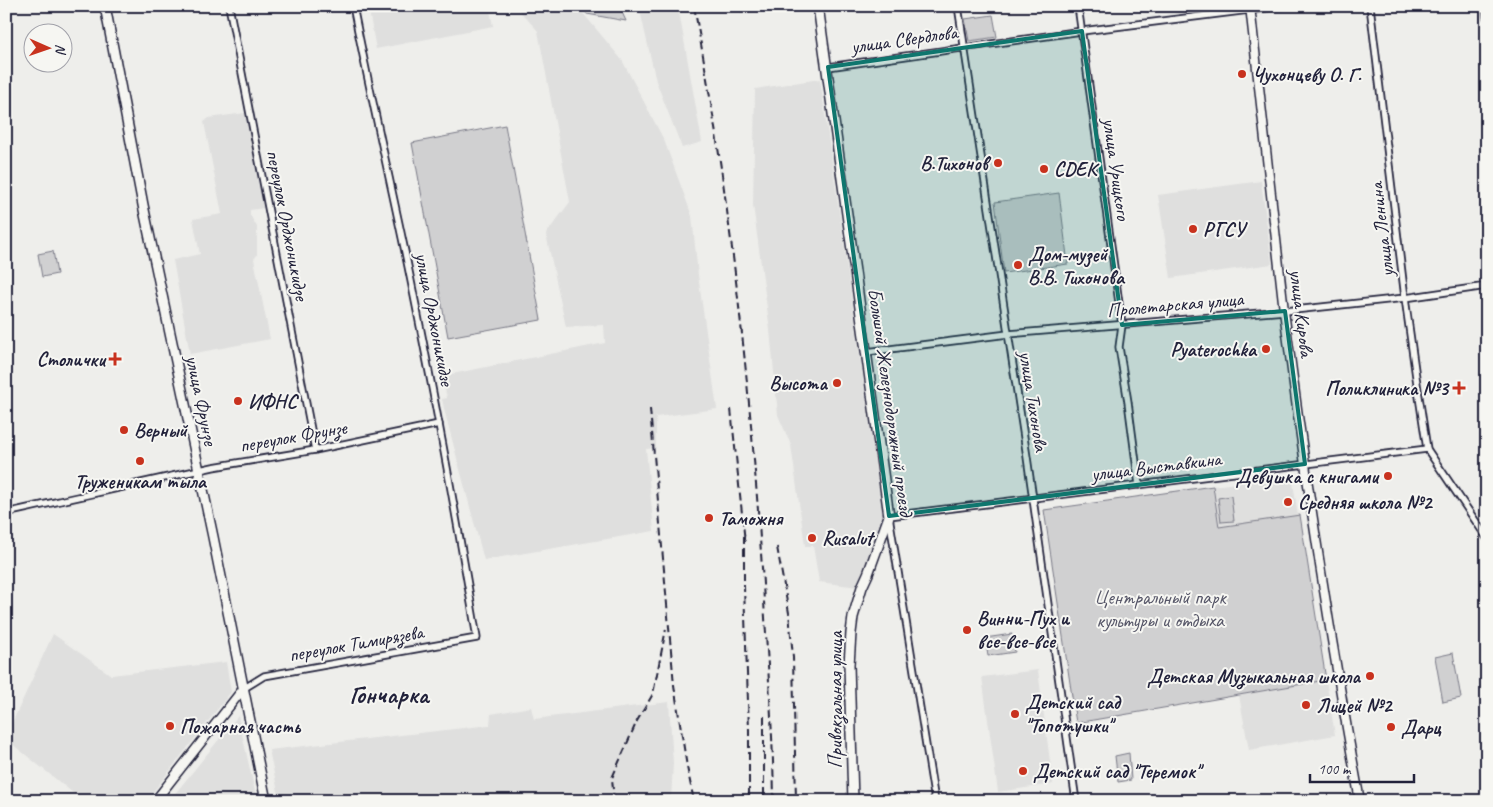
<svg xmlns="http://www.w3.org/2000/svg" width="1493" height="807" font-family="Caveat,sans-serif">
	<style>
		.built { fill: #dfdfde }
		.green { fill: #d0d0d1; stroke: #797986 }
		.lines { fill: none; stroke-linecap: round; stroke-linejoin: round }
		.minor-casing { stroke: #22223b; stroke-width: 9 }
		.tertiary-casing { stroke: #22223b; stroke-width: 11 }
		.secondary-casing { stroke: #22223b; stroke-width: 12 }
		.minor { stroke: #f6f6f2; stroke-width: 5.5 }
		.tertiary { stroke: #f6f6f2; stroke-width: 8 }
		.secondary { stroke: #f6f6f2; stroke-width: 9 }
		.rail { stroke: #22223b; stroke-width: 2; stroke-dasharray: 8 4; stroke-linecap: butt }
		.marked { fill: #0f766e; fill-opacity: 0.2; stroke: #0f766e; stroke-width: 4; stroke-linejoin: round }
		.poi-dot { fill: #c8321e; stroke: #f6f6f2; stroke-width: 2 }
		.labels { text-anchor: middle; stroke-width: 4; stroke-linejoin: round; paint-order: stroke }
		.street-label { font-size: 20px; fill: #22223b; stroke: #f6f6f2 }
		.poi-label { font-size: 20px; font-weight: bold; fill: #22223b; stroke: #f6f6f2; text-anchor: start }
		.park-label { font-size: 20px; fill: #565668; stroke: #f6f6f2 }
		.district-label { font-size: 25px; font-weight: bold; fill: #22223b; stroke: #f6f6f2 }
	</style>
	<rect width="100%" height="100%" fill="#eeeeeb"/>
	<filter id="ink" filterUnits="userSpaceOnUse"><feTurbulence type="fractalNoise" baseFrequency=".02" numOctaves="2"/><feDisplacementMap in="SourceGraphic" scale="10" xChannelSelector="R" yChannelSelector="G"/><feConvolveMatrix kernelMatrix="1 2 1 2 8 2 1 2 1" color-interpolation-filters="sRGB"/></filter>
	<g filter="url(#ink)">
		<g class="built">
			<path d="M368,6H489L493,26L376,49Z"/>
			<path d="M515,6H577L622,60L664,140L692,216L698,275L717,409L656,417V448L646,449L654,531L484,560L445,413L442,399L447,398L442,376L605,343L604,325L566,327L546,234L570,202L538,31Z"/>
			<path d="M639,6H678L702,142L682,148L656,81Z"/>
			<path d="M740,6H811V7L741,13Z"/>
			<path d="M820,79L884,520L858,587L819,582L813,546H805L791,445L778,415L770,330L753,205L755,89Z"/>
			<path d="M245,113L264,208L250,210V215L257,227V255L254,259L270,339L190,354L173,260L200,254L193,219L222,214L204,122L209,118Z"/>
			<path d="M1261,181L1272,264L1171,278L1158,195Z"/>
			<path d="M1292,476L1298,516L1219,527L1213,486Z"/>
			<path d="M53,634L111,675L226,662L231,692L146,801H83L6,739V736Z"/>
			<path d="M1038,670L1053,784L998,792L982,677Z"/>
			<path d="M1326,680L1335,735L1249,750L1239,695Z"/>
			<path d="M669,702L673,763L671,801H280L269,750L490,725L491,714L531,707L534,719Z"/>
			<path d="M238,716L257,801H169Z"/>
		</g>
		<g class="green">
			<path d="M578,6H619L626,21L587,14Z"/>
			<path d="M993,15L997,37L969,41L965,19Z"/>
			<path d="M505,125L541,320L448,337L412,143Z"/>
			<path d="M1059,193L1068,264L1004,273L995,202Z"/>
			<path d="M53,251L57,274L42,277L38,254Z"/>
			<path d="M1213,486L1219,527L1300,515L1326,680L1076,723L1044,510Z"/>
			<path d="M1231,496L1234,521L1221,522L1218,498Z"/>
			<path d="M1012,634L1015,652L988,656L985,638Z"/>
			<path d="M1453,653L1461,698L1443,702L1435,657Z"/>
			<path d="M1129,753L1131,780L1118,782L1115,756Z"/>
		</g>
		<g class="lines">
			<g class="minor-casing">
				<g id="minor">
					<path d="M229,6L315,450"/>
					<path d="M958,6L1027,457L1076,801"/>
					<path d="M1078,6L1122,325L1119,347L1128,402L1139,485"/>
					<path d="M1370,6L1405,298L1416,377L1427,449L1487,538"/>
					<path d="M1486,6L1487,17"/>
					<path d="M828,67L1082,31L1282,6"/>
					<path d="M866,352L1008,334L1285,311L1405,298L1487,286"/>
					<path d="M6,513L213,467L315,450L439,424"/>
					<path d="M243,689L264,676L477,638C455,508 431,377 404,247C387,167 369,87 353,6"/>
					<path d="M935,801L889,516L1427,449"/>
				</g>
			</g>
			<g class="tertiary-casing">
				<g id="tertiary">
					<path d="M1250,6C1262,108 1272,209 1284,311C1305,475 1330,638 1360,801"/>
					<path d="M155,801L243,689"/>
				</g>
			</g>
			<g class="secondary-casing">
				<g id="secondary">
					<path d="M105,6L143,205L213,537L266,801"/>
					<path d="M818,6L889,516L868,574L862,587L853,617L851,633L849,665L853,801"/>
				</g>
			</g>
			<use href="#minor" class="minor"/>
			<use href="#tertiary" class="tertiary"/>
			<use href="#secondary" class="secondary"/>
			<g class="rail">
				<path d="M694,6C730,197 751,390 763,584C767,656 773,728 774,801"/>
				<path d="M650,409L674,685L687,767L694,801"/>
				<path d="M731,409L745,542"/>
				<path d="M744,536V587L749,730V801"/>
				<path d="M777,547L789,613L793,657L796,801"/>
				<path d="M764,716V801"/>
				<path d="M614,801L612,778L637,721L653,694L666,629"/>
			</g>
		</g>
	</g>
	<path class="marked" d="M1082,31L1122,325L1285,311L1305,464L889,516L828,67Z"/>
	<g class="poi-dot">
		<circle cx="1242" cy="74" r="5"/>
		<circle cx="998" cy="163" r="5"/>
		<circle cx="1044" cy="169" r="5"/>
		<circle cx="1193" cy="229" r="5"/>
		<circle cx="1018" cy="265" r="5"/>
		<circle cx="1266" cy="349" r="5"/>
		<path d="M112.5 351.5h5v5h5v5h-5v5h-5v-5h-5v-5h5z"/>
		<circle cx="837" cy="383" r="5"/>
		<path d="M1456.5 380.5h5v5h5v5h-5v5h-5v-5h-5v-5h5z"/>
		<circle cx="238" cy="401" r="5"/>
		<circle cx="124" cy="430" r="5"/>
		<circle cx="140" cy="461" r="5"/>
		<circle cx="1388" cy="476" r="5"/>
		<circle cx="1288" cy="502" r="5"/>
		<circle cx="709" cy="518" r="5"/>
		<circle cx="812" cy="538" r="5"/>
		<circle cx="967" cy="630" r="5"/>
		<circle cx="1370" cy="676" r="5"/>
		<circle cx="1306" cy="705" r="5"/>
		<circle cx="1015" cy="714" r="5"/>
		<circle cx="170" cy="726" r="5"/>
		<circle cx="1391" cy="727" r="5"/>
		<circle cx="1023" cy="771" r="5"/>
	</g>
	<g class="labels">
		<g class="street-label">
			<text transform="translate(904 39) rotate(-8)" y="7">улица Свердлова</text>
			<text transform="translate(1117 169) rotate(82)" y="7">улица Урицкого</text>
			<text transform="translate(288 225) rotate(79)" y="7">переулок Орджоникидзе</text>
			<text transform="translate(1381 230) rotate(-97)" y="7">улица Ленина</text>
			<text transform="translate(1175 304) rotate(-5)" y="7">Пролетарская улица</text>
			<text transform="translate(1302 313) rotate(83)" y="7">улица Кирова</text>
			<text transform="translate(435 319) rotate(79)" y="7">улица Орджоникидзе</text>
			<text transform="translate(202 400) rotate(78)" y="7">улица Фрунзе</text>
			<text transform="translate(1034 401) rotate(81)" y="7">улица Тихонова</text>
			<text transform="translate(891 402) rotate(82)" y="7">Большой Железнодорожный проезд</text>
			<text transform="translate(293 436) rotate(-10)" y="7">переулок Фрунзе</text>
			<text transform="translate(1156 466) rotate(-7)" y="7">улица Выставкина</text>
			<text transform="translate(356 643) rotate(-10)" y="7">переулок Тимирязева</text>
			<text transform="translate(835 700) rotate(-90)" y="7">Привокзальная улица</text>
		</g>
		<g class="poi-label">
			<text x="1252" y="81">Чухонцеву О. Г.</text>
			<text x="988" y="170" text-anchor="end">В.Тихонов</text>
			<text x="1054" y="176">CDEK</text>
			<text x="1203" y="236">РГСУ</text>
			<text x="1028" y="261">Дом-музей<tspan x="1028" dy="23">В.В. Тихонова</tspan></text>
			<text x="1256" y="356" text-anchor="end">Pyaterochka</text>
			<text x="105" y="366" text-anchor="end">Столички</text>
			<text x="827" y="390" text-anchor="end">Высота</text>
			<text x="1448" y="395" text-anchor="end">Поликлиника №3</text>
			<text x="248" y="408">ИФНС</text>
			<text x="134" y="437">Верный</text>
			<text x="1378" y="483" text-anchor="end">Девушка с книгами</text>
			<text x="140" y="488" text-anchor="middle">Труженикам тыла</text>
			<text x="1298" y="509">Средняя школа №2</text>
			<text x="719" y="525">Таможня</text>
			<text x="822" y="545">Rusalut</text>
			<text x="977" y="625">Винни-Пух и<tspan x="977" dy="23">все-все-все</tspan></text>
			<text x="1360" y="683" text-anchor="end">Детская Музыкальная школа</text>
			<text x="1025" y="709">Детский сад<tspan x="1025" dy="23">"Топотушки"</tspan></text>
			<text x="1316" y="712">Лицей №2</text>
			<text x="180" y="733">Пожарная часть</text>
			<text x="1401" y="734">Дарц</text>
			<text x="1033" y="778">Детский сад "Теремок"</text>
		</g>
		<g class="park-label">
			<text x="1160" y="604">Центральный парк<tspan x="1160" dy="23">культуры и отдыха</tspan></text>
		</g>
		<g class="district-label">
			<text x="389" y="703">Гончарка</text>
		</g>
	</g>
	<rect width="1493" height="807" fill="none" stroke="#f6f6f2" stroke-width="25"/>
	<rect x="12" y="12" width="1468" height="782" fill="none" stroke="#22223b" stroke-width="2" filter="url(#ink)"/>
	<g transform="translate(48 48) rotate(92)"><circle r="24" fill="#f6f6f2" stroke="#a1a1a9"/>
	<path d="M0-4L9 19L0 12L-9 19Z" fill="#c8321e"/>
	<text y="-8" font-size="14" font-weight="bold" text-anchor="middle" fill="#22223b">N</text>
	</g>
	<path d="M1310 774v8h104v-8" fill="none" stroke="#22223b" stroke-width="2.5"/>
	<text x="1318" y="774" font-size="15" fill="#22223b" stroke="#f6f6f2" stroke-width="4" paint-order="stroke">100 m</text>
</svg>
